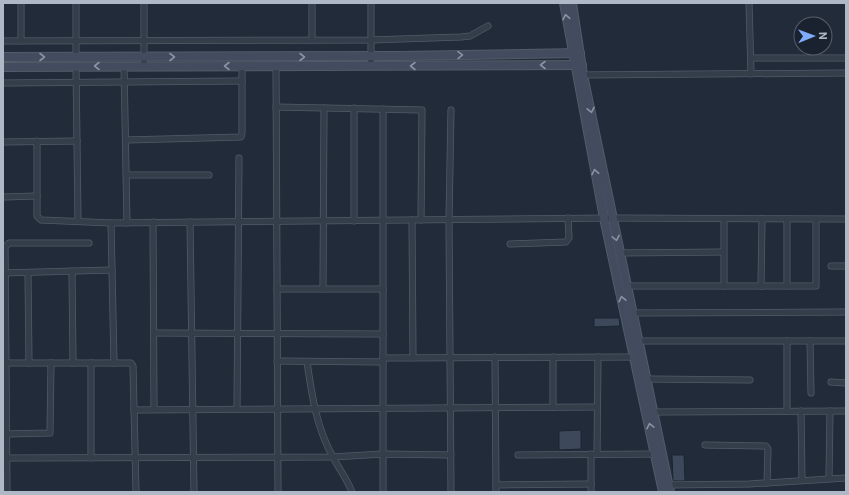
<svg xmlns="http://www.w3.org/2000/svg" width="849" height="495" font-family="Roboto,sans-serif">
	<style>
		.building { fill: #3d495a; stroke: #1c2431 }
		.lines { fill: none; stroke-linecap: round; stroke-linejoin: round }
		.street-casing { stroke: #525b68; stroke-width: 7 }
		.secondary-casing { stroke: #525b68; stroke-width: 10 }
		.street { stroke: #343d4a; stroke-width: 5.5 }
		.secondary { stroke: #424c5e; stroke-width: 8 }
		.oneway { stroke: #8992a2 }
	</style>
	<rect width="100%" height="100%" fill="#212b3a"/>
	<g class="building">
		<path d="M594,318H619L620,326L594,327Z"/>
		<path d="M581,430V449L559,450V431Z"/>
		<path d="M672,455H684L685,481H673Z"/>
	</g>
	<g class="lines">
		<g class="street-casing">
			<g id="street">
				<path d="M76,3V57"/>
				<path d="M371,3V66"/>
				<path d="M749,3L751,74"/>
				<path d="M312,40V3"/>
				<path d="M3,41L371,40L461,37L470,36L488,26"/>
				<path d="M21,41V3"/>
				<path d="M751,58H846"/>
				<path d="M76,66L78,221"/>
				<path d="M124,66L127,223"/>
				<path d="M144,66V3"/>
				<path d="M276,66L278,492"/>
				<path d="M581,75L846,73"/>
				<path d="M3,83L242,81"/>
				<path d="M276,107L422,110L421,220"/>
				<path d="M383,109V492"/>
				<path d="M451,110L449,220L451,492"/>
				<path d="M126,140L241,137L242,133V66"/>
				<path d="M37,141V216L41,220L111,223L612,218L846,219"/>
				<path d="M3,142L77,141"/>
				<path d="M127,175H209"/>
				<path d="M3,197L37,196"/>
				<path d="M724,219V286"/>
				<path d="M787,219V286"/>
				<path d="M412,220L413,358"/>
				<path d="M354,221V108"/>
				<path d="M153,222L154,409"/>
				<path d="M190,222L194,492"/>
				<path d="M111,223L114,363"/>
				<path d="M510,244L566,242L569,238L568,218"/>
				<path d="M619,253L723,252"/>
				<path d="M831,266H846"/>
				<path d="M72,271L73,363"/>
				<path d="M3,273L112,270"/>
				<path d="M28,273L29,363"/>
				<path d="M626,286H816V220"/>
				<path d="M761,286L762,219"/>
				<path d="M277,289H383"/>
				<path d="M323,289L324,108"/>
				<path d="M632,313L846,312"/>
				<path d="M154,333L383,334"/>
				<path d="M639,341H846"/>
				<path d="M810,341L811,393"/>
				<path d="M495,357L496,492"/>
				<path d="M383,358L637,357"/>
				<path d="M277,361L383,362"/>
				<path d="M307,362C312,395 316,427 333,457C339,469 347,479 352,492"/>
				<path d="M3,363H131L133,366L136,492"/>
				<path d="M91,363V458"/>
				<path d="M648,379L750,380"/>
				<path d="M831,382L846,383"/>
				<path d="M553,407V357"/>
				<path d="M237,409L239,158"/>
				<path d="M134,410L597,407"/>
				<path d="M787,411V341"/>
				<path d="M801,411L802,480"/>
				<path d="M654,412L846,411"/>
				<path d="M6,434L50,433L51,363"/>
				<path d="M705,445L766,446L768,449L767,483"/>
				<path d="M597,454L598,357"/>
				<path d="M518,455L658,454"/>
				<path d="M7,458L332,457L383,454L451,455"/>
				<path d="M829,478L830,411"/>
				<path d="M496,485L591,484"/>
				<path d="M667,485L749,484L846,478"/>
				<path d="M7,492L5,247L9,243H89"/>
				<path d="M591,492V454"/>
			</g>
		</g>
		<g class="secondary-casing">
			<g id="secondary">
				<path d="M564,3L604,218L663,492"/>
				<path d="M572,3L583,75L670,492"/>
				<path d="M3,57L400,56L580,53"/>
				<path d="M3,67L582,65"/>
			</g>
		</g>
		<use href="#street" class="street"/>
		<use href="#secondary" class="secondary"/>
	</g>
	<defs><path id="oneway-chevron" d="M-2-3.5L2.5 0L-2 3.5" fill="none" stroke-width="1.6" stroke-linecap="round" stroke-linejoin="round"/></defs>
	<g class="oneway">
		<use href="#oneway-chevron" transform="translate(566 17) rotate(-101)"/>
		<use href="#oneway-chevron" transform="translate(460 55) rotate(-1)"/>
		<use href="#oneway-chevron" transform="translate(42 57)"/>
		<use href="#oneway-chevron" transform="translate(172 57)"/>
		<use href="#oneway-chevron" transform="translate(302 57)"/>
		<use href="#oneway-chevron" transform="translate(543 65) rotate(180)"/>
		<use href="#oneway-chevron" transform="translate(97 66) rotate(180)"/>
		<use href="#oneway-chevron" transform="translate(227 66) rotate(180)"/>
		<use href="#oneway-chevron" transform="translate(413 66) rotate(180)"/>
		<use href="#oneway-chevron" transform="translate(591 110) rotate(78)"/>
		<use href="#oneway-chevron" transform="translate(595 172) rotate(-101)"/>
		<use href="#oneway-chevron" transform="translate(616 238) rotate(78)"/>
		<use href="#oneway-chevron" transform="translate(622 299) rotate(-102)"/>
		<use href="#oneway-chevron" transform="translate(650 426) rotate(-102)"/>
	</g>
	<rect width="849" height="495" fill="none" stroke="#afb8c7" stroke-width="8"/>
	<g transform="translate(813 36) rotate(89)"><circle r="19" fill="#1a222f" stroke="#565e6c"/>
	<path d="M0-3L7 15L0 10L-7 15Z" fill="#80adfb"/>
	<text y="-6" font-size="11" font-weight="bold" text-anchor="middle" fill="#afb8c7">N</text>
	</g>
</svg>
